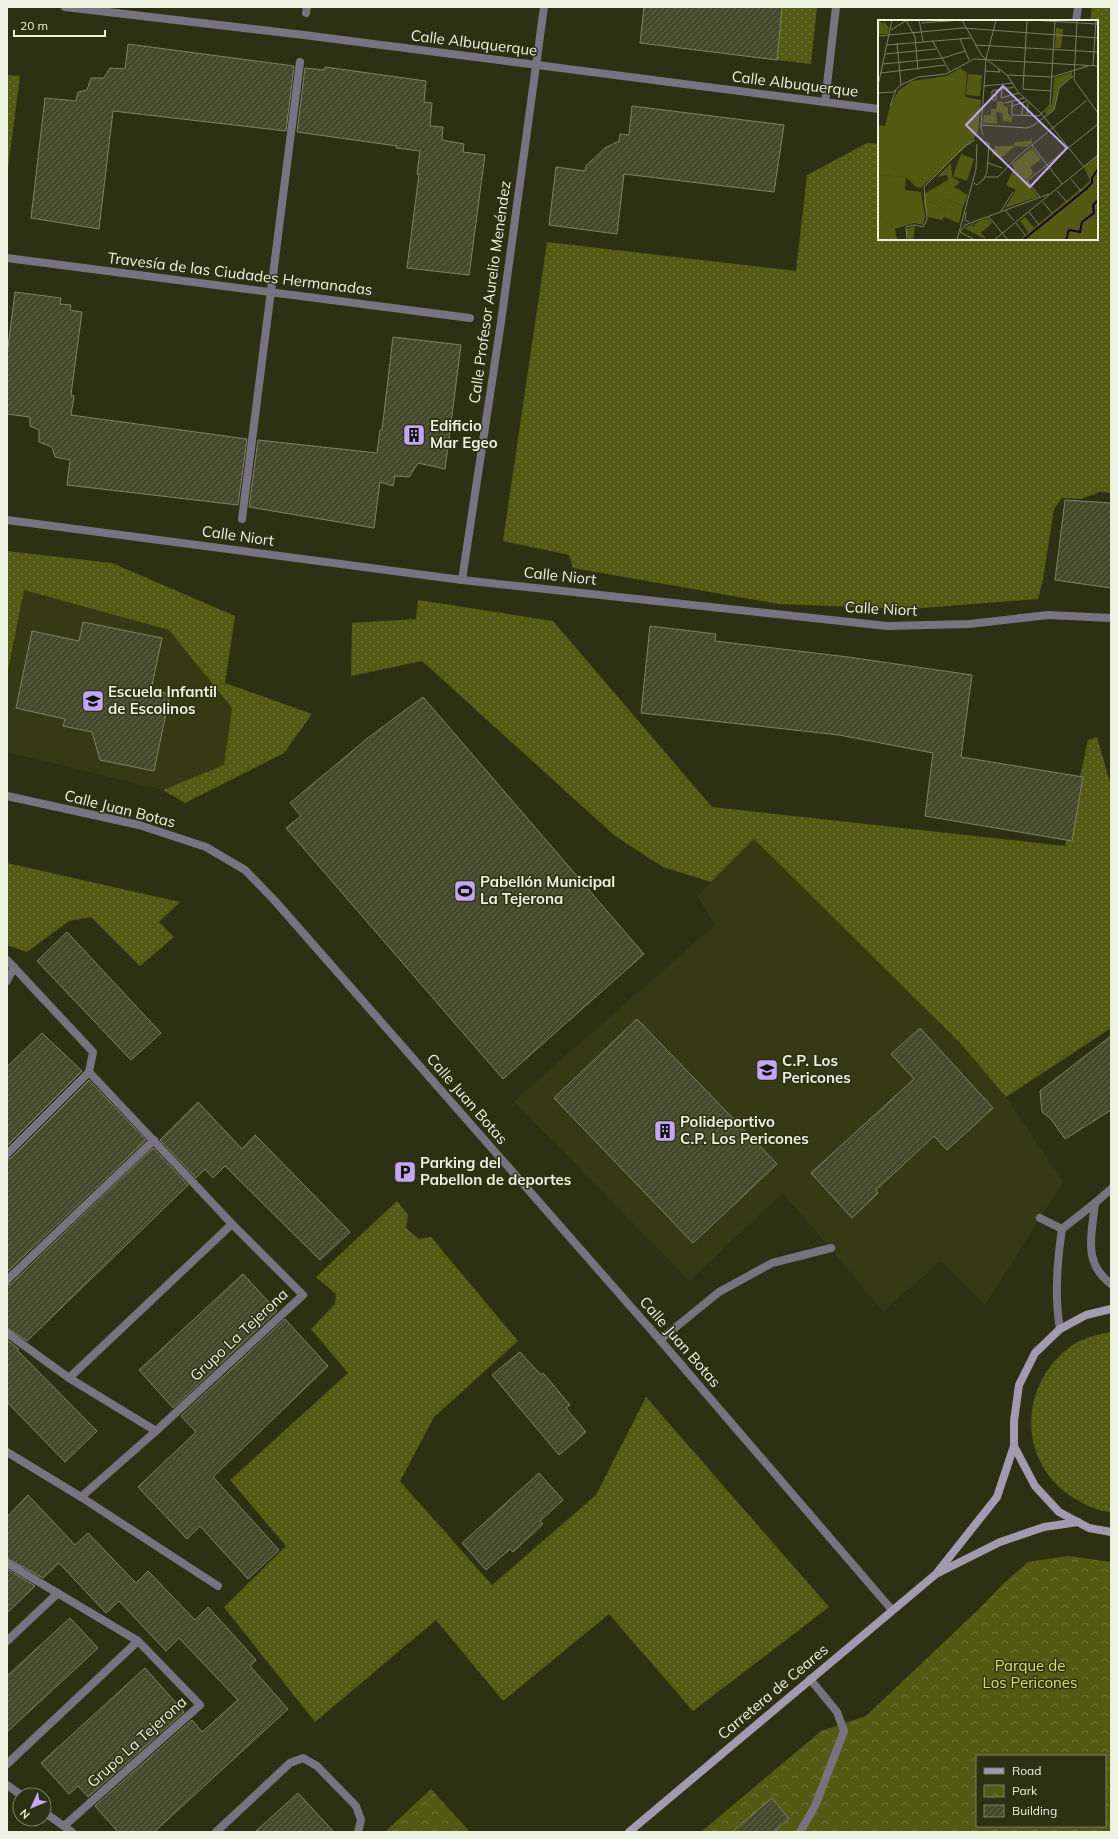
<svg xmlns="http://www.w3.org/2000/svg" width="1118" height="1839" font-family="Mulish,sans-serif">
	<style>
		.built { fill: #353a15 }
		.grass { fill: url(#grass-dots) }
		.park { fill: url(#park-crowns); fill-rule: evenodd }
		.building { fill: url(#building-hatch); stroke: #7e8363 }
		.lines { fill: none; stroke-linecap: round; stroke-linejoin: round }
		.lane { stroke: #787381; stroke-width: 8 }
		.street { stroke: #787381; stroke-width: 8 }
		.secondary { stroke: #a29ab0; stroke-width: 8 }
		.labels { text-anchor: middle; stroke-width: 3; stroke-linejoin: round; paint-order: stroke }
		.street-label { font-size: 15px; fill: #edf1df; stroke: #2d3114 }
		.poi-label { font-size: 15px; font-weight: bold; fill: #edf1df; stroke: #2d3114; text-anchor: start }
		.park-label { font-size: 15px; fill: #d2e267; stroke: #2d3114 }
		.inset-river { fill: none; stroke: #1b0034; stroke-width: 2 }
		.inset-road { fill: none; stroke: #7a7e65; stroke-width: 1 }
		.view { fill: #c3a7f2; fill-opacity: 0.15; stroke: #c3a7f2; stroke-width: 2 }
		.inset-edge { fill: none; stroke: #edf1df; stroke-width: 2 }
	</style>
	<defs>
		<pattern id="grass-dots" width="8" height="8" patternUnits="userSpaceOnUse"><rect width="8" height="8" fill="#535b13"/><path d="M2 2h.1M6 6h.1" fill="none" stroke="#6c7335" stroke-width="1.8" stroke-linecap="round"/></pattern>
		<pattern id="park-crowns" width="20" height="18" patternUnits="userSpaceOnUse"><rect width="20" height="18" fill="#535b13"/><path d="M2 6a3 3 0 1 1 6 0M12 15a3 3 0 1 1 6 0" fill="none" stroke="#6c7335"/></pattern>
		<pattern id="building-hatch" width="6" height="6" patternUnits="userSpaceOnUse"><rect width="6" height="6" fill="#45492c"/><path d="M-1 1l2-2M0 6l6-6M5 7l2-2" fill="none" stroke="#60644a"/></pattern>
	</defs>
	<rect width="100%" height="100%" fill="#2d3114"/>
	<g class="built">
		<path d="M24,590L169,630L232,708L224,765L163,790L7,752V676Z"/>
		<path d="M754,839L961,1044L1006,1097L1063,1182L985,1305L941,1261L883,1311L783,1193L689,1281L514,1101L715,925L697,896Z"/>
	</g>
	<g class="grass">
		<path d="M782,7H817L811,64L777,60Z"/>
		<path d="M1092,7H1111V493L1100,492L1081,499L1062,498L1054,509L1043,579L1038,599L910,609L779,604L573,568L569,555L503,541L547,242L796,271L807,175L867,143L879,144V239H1097V21H1090Z"/>
		<path d="M7,75L20,76L7,176Z"/>
		<path d="M7,551L112,563L235,616L225,683L312,714L284,753L185,803L163,790L224,765L232,708L169,630L24,590L7,676Z"/>
		<path d="M418,600L553,621L712,807L1065,846L1088,740L1097,737L1111,786V1028L1006,1097L961,1044L754,839L711,882L663,867L615,836L422,661L351,676L352,623L416,619Z"/>
		<path d="M7,863L180,902L159,922L174,937L140,966L91,917L69,921L27,952L7,945Z"/>
		<path d="M397,1201L408,1215L406,1228L419,1239L431,1237L518,1341L434,1417L400,1481L492,1585L596,1495L646,1397L829,1607L693,1711L609,1614L503,1701L436,1620L315,1722L224,1607L286,1546L230,1480L348,1373L311,1329L335,1304L336,1294L316,1277Z"/>
		<path d="M1111,1332V1512C1098,1511 1084,1505 1074,1498C1019,1464 1018,1390 1066,1350C1078,1339 1095,1335 1111,1332Z"/>
	</g>
	<g class="park">
		<path d="M1068,1556L1111,1562V1832H701L821,1731L866,1716L978,1610L1002,1585L1028,1562ZM977,1756H1105V1826H977Z"/>
		<path d="M431,1789L470,1832H385Z"/>
	</g>
	<g class="building">
		<path d="M644,7H782L777,60L640,43Z"/>
		<path d="M128,44L294,66L286,131L113,111L99,229L31,218L45,98L76,101L78,92L87,90L91,78H104L110,68L125,69Z"/>
		<path d="M325,67L426,81L424,102L432,103L430,126L443,127L442,140L464,144L463,152L485,155L469,275L407,268L419,174H417L420,151L396,148L397,146L297,132L305,68L324,70Z"/>
		<path d="M632,106L784,125L774,192L624,174L617,234L549,225L556,167L585,171L586,166L605,148L619,141L620,134L629,135Z"/>
		<path d="M15,292L61,298L60,304L71,305L70,310L82,312L71,395L74,396L71,415L247,439L238,505L67,485L70,460L55,457L52,447L39,442V430L30,426V417L7,414V355Z"/>
		<path d="M393,337L461,345L445,469L418,463L409,477L395,476L393,486L380,482L374,528L249,507L258,440L377,453L380,430H382Z"/>
		<path d="M1065,500L1111,503V588L1055,580Z"/>
		<path d="M83,622L162,638L151,690L170,694L154,771L100,760L92,732L63,726L65,719L16,708L32,631L79,641Z"/>
		<path d="M650,626L716,634L715,641L848,657L972,675L961,757L1083,777L1072,841L925,816L933,753L839,735L641,713Z"/>
		<path d="M423,697L644,954L503,1079L286,828L301,816L290,803L369,737Z"/>
		<path d="M67,932L161,1033L131,1060L37,961Z"/>
		<path d="M637,1019L777,1164L693,1243L554,1098Z"/>
		<path d="M920,1028L993,1108L947,1150L934,1136L876,1190L878,1193L852,1218L811,1173L914,1079L891,1054Z"/>
		<path d="M42,1033L82,1071L7,1146V1067Z"/>
		<path d="M1111,1036V1110L1065,1139L1051,1119L1042,1112L1040,1091Z"/>
		<path d="M89,1080L146,1140L7,1272V1159L11,1158Z"/>
		<path d="M198,1102L242,1149L255,1135L350,1232L320,1260L225,1166L213,1178L205,1169L196,1178L160,1140Z"/>
		<path d="M153,1148L188,1185L27,1341L7,1328V1285L11,1284Z"/>
		<path d="M243,1274L277,1311L173,1408L139,1370Z"/>
		<path d="M285,1319L328,1366L213,1477L279,1550L248,1579L200,1526L187,1539L138,1487L196,1432L181,1416Z"/>
		<path d="M7,1340L19,1349L17,1350L97,1431L65,1462L7,1402Z"/>
		<path d="M520,1352L541,1375L543,1373L570,1405L566,1408L586,1432L559,1455L492,1375Z"/>
		<path d="M539,1473L563,1500L540,1521L543,1524L513,1552L510,1549L486,1570L462,1543Z"/>
		<path d="M28,1495L75,1545L88,1533L136,1583L148,1571L195,1620L208,1607L256,1660L250,1666L288,1709L154,1832H118L95,1806L192,1720L202,1732L238,1700L179,1638L166,1651L119,1601L106,1613L59,1563L43,1578L7,1558V1517Z"/>
		<path d="M7,1569L35,1586L7,1613Z"/>
		<path d="M70,1618L98,1648L7,1732V1676Z"/>
		<path d="M145,1668L184,1712L88,1797L78,1786L69,1794L41,1763Z"/>
		<path d="M298,1793L334,1832H255Z"/>
		<path d="M772,1798L789,1819L773,1832H732Z"/>
	</g>
	<g class="lines">
		<g class="lane">
			<path d="M660,1340L719,1292L772,1263L831,1248"/>
			<path d="M800,1832L815,1806L844,1731L837,1712L810,1679"/>
		</g>
		<g class="street">
			<path d="M65,7L304,35L879,109"/>
			<path d="M306,13L307,7"/>
			<path d="M1076,21L1078,7"/>
			<path d="M825,102L836,7"/>
			<path d="M7,258L470,318"/>
			<path d="M242,519L300,62"/>
			<path d="M7,520L462,580L887,626L969,624L1048,615L1111,618"/>
			<path d="M462,580L501,322L544,7"/>
			<path d="M7,796L139,825L206,847L245,870L275,901L660,1340L892,1610"/>
			<path d="M7,960L93,1052L89,1072L232,1224L303,1295L156,1431L81,1497"/>
			<path d="M7,981L14,967"/>
			<path d="M7,1154L89,1072"/>
			<path d="M1095,1203C1092,1234 1082,1262 1111,1284"/>
			<path d="M1040,1218L1062,1229"/>
			<path d="M7,1280L154,1140"/>
			<path d="M1060,1329C1054,1296 1057,1262 1062,1229L1095,1203L1111,1189"/>
			<path d="M7,1333L69,1378L156,1431"/>
			<path d="M69,1378L232,1224"/>
			<path d="M7,1452L81,1497L218,1586"/>
			<path d="M7,1563L138,1641L200,1705L64,1826"/>
			<path d="M7,1641L58,1593"/>
			<path d="M7,1764L138,1641"/>
			<path d="M7,1785L21,1795"/>
			<path d="M44,1812L72,1832"/>
			<path d="M216,1832L290,1763L303,1758L317,1766L356,1806L361,1820L358,1832"/>
		</g>
		<g class="secondary">
			<path d="M1111,1309L1086,1315L1060,1329L1035,1353L1019,1385L1014,1421V1446L1035,1486L1059,1512L1089,1528L1111,1532"/>
			<path d="M938,1573L1000,1542L1044,1527L1078,1522"/>
			<path d="M629,1832L936,1574L997,1497L1014,1446"/>
		</g>
	</g>
	<defs>
		<g id="building-square" transform="scale(1.15)"><rect x="-9" y="-9" width="18" height="18" rx="4" fill="#c3a7f2" stroke="#2d3114"/><path d="M-4-6H4V6H1V3H-1V6H-4ZM-2.5-4.3h1.7v1.8h-1.7ZM.8-4.3h1.7v1.8H.8ZM-2.5-1h1.7V.8h-1.7ZM.8-1h1.7V.8H.8Z" fill="#111"/></g>
		<g id="school-square" transform="scale(1.15)"><rect x="-9" y="-9" width="18" height="18" rx="4" fill="#c3a7f2" stroke="#2d3114"/><path d="M0-5L7-2L0 1L-7-2ZM-4 1L0 2.5L4 1V4Q0 6-4 4Z" fill="#111"/></g>
		<g id="stadium-square" transform="scale(1.15)"><rect x="-9" y="-9" width="18" height="18" rx="4" fill="#c3a7f2" stroke="#2d3114"/><path d="M0-5a6.5 5 0 1 0 0 10a6.5 5 0 1 0 0-10ZM-3.5-1.8h7v3.6h-7Z" fill="#111"/></g>
		<g id="parking-square" transform="scale(1.15)"><rect x="-9" y="-9" width="18" height="18" rx="4" fill="#c3a7f2" stroke="#2d3114"/><path d="M-3.5-5.5H1a3.5 3.5 0 0 1 0 7H-1V5.5H-3.5ZM-1-3.4V-.6H.8a1.4 1.4 0 0 0 0-2.8Z" fill="#111"/></g>
	</defs>
	<g fill-rule="evenodd">
		<use href="#building-square" x="414" y="435"/>
		<use href="#school-square" x="93" y="701"/>
		<use href="#stadium-square" x="465" y="891"/>
		<use href="#school-square" x="767" y="1070"/>
		<use href="#building-square" x="665" y="1131"/>
		<use href="#parking-square" x="405" y="1172"/>
	</g>
	<g class="labels">
		<g class="street-label">
			<text transform="translate(474 43) rotate(7)" y="5">Calle Albuquerque</text>
			<text transform="translate(795 84) rotate(7)" y="5">Calle Albuquerque</text>
			<text transform="translate(240 274) rotate(7)" y="5">Travesía de las Ciudades Hermanadas</text>
			<text transform="translate(490 292) rotate(-82)" y="5">Calle Profesor Aurelio Menéndez</text>
			<text transform="translate(238 536) rotate(8)" y="5">Calle Niort</text>
			<text transform="translate(560 576) rotate(6)" y="5">Calle Niort</text>
			<text transform="translate(881 609) rotate(3)" y="5">Calle Niort</text>
			<text transform="translate(120 809) rotate(14)" y="5">Calle Juan Botas</text>
			<text transform="translate(467 1099) rotate(49)" y="5">Calle Juan Botas</text>
			<text transform="translate(239 1335) rotate(-43)" y="5">Grupo La Tejerona</text>
			<text transform="translate(680 1342) rotate(49)" y="5">Calle Juan Botas</text>
			<text transform="translate(773 1692) rotate(-40)" y="5">Carretera de Ceares</text>
			<text transform="translate(137 1742) rotate(-42)" y="5">Grupo La Tejerona</text>
		</g>
		<g class="poi-label">
			<text x="430" y="431">Edificio<tspan x="430" dy="17">Mar Egeo</tspan></text>
			<text x="108" y="697">Escuela Infantil<tspan x="108" dy="17">de Escolinos</tspan></text>
			<text x="480" y="887">Pabellón Municipal<tspan x="480" dy="17">La Tejerona</tspan></text>
			<text x="782" y="1066">C.P. Los<tspan x="782" dy="17">Pericones</tspan></text>
			<text x="680" y="1127">Polideportivo<tspan x="680" dy="17">C.P. Los Pericones</tspan></text>
			<text x="420" y="1168">Parking del<tspan x="420" dy="17">Pabellon de deportes</tspan></text>
		</g>
		<g class="park-label">
			<text x="1030" y="1671">Parque de<tspan x="1030" dy="17">Los Pericones</tspan></text>
		</g>
	</g>
	<g transform="translate(878 20)">
		<rect width="220" height="220" fill="#2d3114"/>
		<path d="M0,0L6,4L5,0L11,8L10,14H0ZM194,52V56L180,69L176,89L169,95L167,92L174,84L176,58ZM119,81L126,82V86L130,87V94L134,96V102L125,101L124,93L118,92L119,104L105,103L106,95H113V89H118ZM154,118V123L149,127L137,126L124,137L127,142L114,134L117,126H135L137,122L152,121ZM154,128L163,139L153,147L155,154L148,160L160,177L127,188L138,170L128,165L136,148L134,144ZM73,143L74,156L82,162L76,167L90,175L85,187L71,179L67,190L52,182L46,184V174L70,160L69,155L59,157ZM147,197L156,208L151,213L142,201ZM110,198L114,203L103,213L109,220L86,208L98,202L93,207L96,206L99,202Z" fill="#535b13"/>
		<path d="M0,155L28,157L27,170L43,172L47,196L45,205L36,203L17,209L0,195Z" fill="#535b13"/>
		<path d="M178,8L185,9L183,28H177ZM82,48L89,53L87,77L103,80L100,112L95,120L43,168L38,167L28,157L0,155V105L7,106L12,86L21,70L34,61L69,56ZM220,135V220H141L212,161L206,147ZM71,179L85,187L81,203L66,197L64,200L50,197L46,184L52,182L67,190ZM0,195L17,209L19,220H0ZM37,206L35,220H30L28,209Z" fill="#535b13"/>
		<path d="M90,54L104,55L102,76L88,75ZM83,134L96,139L89,161L75,156Z" fill="#535b13"/>
		<path class="inset-river" d="M145,220L208,169L214,163V158L220,149M188,220L191,210L202,212L204,202L216,193L215,185L220,180"/>
		<path class="inset-road" d="M28,0L37,17L40,50M41,0L45,21M84,0L104,36L129,55L141,73L162,92L206,147M151,0L220,4M199,0L196,60L220,93M43,3L83,0M13,10L29,0M0,16L85,8L220,18M82,19L91,40M54,20L72,52M19,23L23,65M9,25L93,18M97,25L220,32M7,34L58,29M5,44L65,38L87,31M215,45L218,0M107,51L122,52L120,49M3,53L67,45M129,55L174,57L210,46M0,66L14,0M106,66L135,63M124,69L123,78L141,73M145,69L149,0M145,69L173,71M118,70V80H114V71L118,70L128,68H132L136,67M0,73L15,72L23,65L40,57L68,54L96,39L220,46M134,81V95L161,96L172,85L177,0M127,83L146,78M12,86L18,70M134,86L149,81M144,95L145,83M149,95L150,83M103,105L149,108L156,105L176,90L181,68L195,56M105,115L103,108L108,39L118,0M154,125L184,164M110,143L124,148M108,157H120L138,138L209,80M193,159L203,171M96,163L99,165L106,159L109,152L111,124L107,121M179,171L189,182M162,177L149,161L220,104M165,182L174,193M127,190L136,201M123,191L135,172M88,192L87,200L91,202M151,192L161,205M110,196L130,220M138,203L147,215M29,220L28,207L36,205L45,207L49,199L46,167L87,126L97,120M79,220L98,149L99,124M97,220L82,212L87,205L171,174M116,220L220,135"/>
		<path class="view" d="M125,66L189,128L152,167L88,105Z"/>
		<rect width="220" height="220" class="inset-edge"/>
	</g>
	<rect width="1118" height="1839" fill="none" stroke="#edf1df" stroke-width="16"/>
	<rect x="976" y="1755" width="130" height="72" fill="#2d3114" stroke="#7a7e65"/>
	<rect x="984" y="1768" width="20" height="6" fill="#a29ab0" stroke="#7a7e65"/>
	<text x="1012" y="1775" font-size="12" fill="#edf1df">Road</text>
	<rect x="984" y="1785" width="20" height="12" fill="url(#park-crowns)" stroke="#7a7e65"/>
	<text x="1012" y="1795" font-size="12" fill="#edf1df">Park</text>
	<rect x="984" y="1805" width="20" height="12" fill="url(#building-hatch)" stroke="#7a7e65"/>
	<text x="1012" y="1815" font-size="12" fill="#edf1df">Building</text>
	<g transform="translate(32 1807) rotate(226)"><circle r="19" fill="#2d3114" stroke="#7a7e65"/>
	<path d="M0-3L7 15L0 10L-7 15Z" fill="#c3a7f2"/>
	<text y="-6" font-size="11" font-weight="bold" text-anchor="middle" fill="#edf1df">N</text>
	</g>
	<path d="M14 30v6h91v-6" fill="none" stroke="#edf1df" stroke-width="2"/>
	<text x="20" y="30" font-size="12" fill="#edf1df" stroke="#2d3114" stroke-width="3" paint-order="stroke">20 m</text>
</svg>
